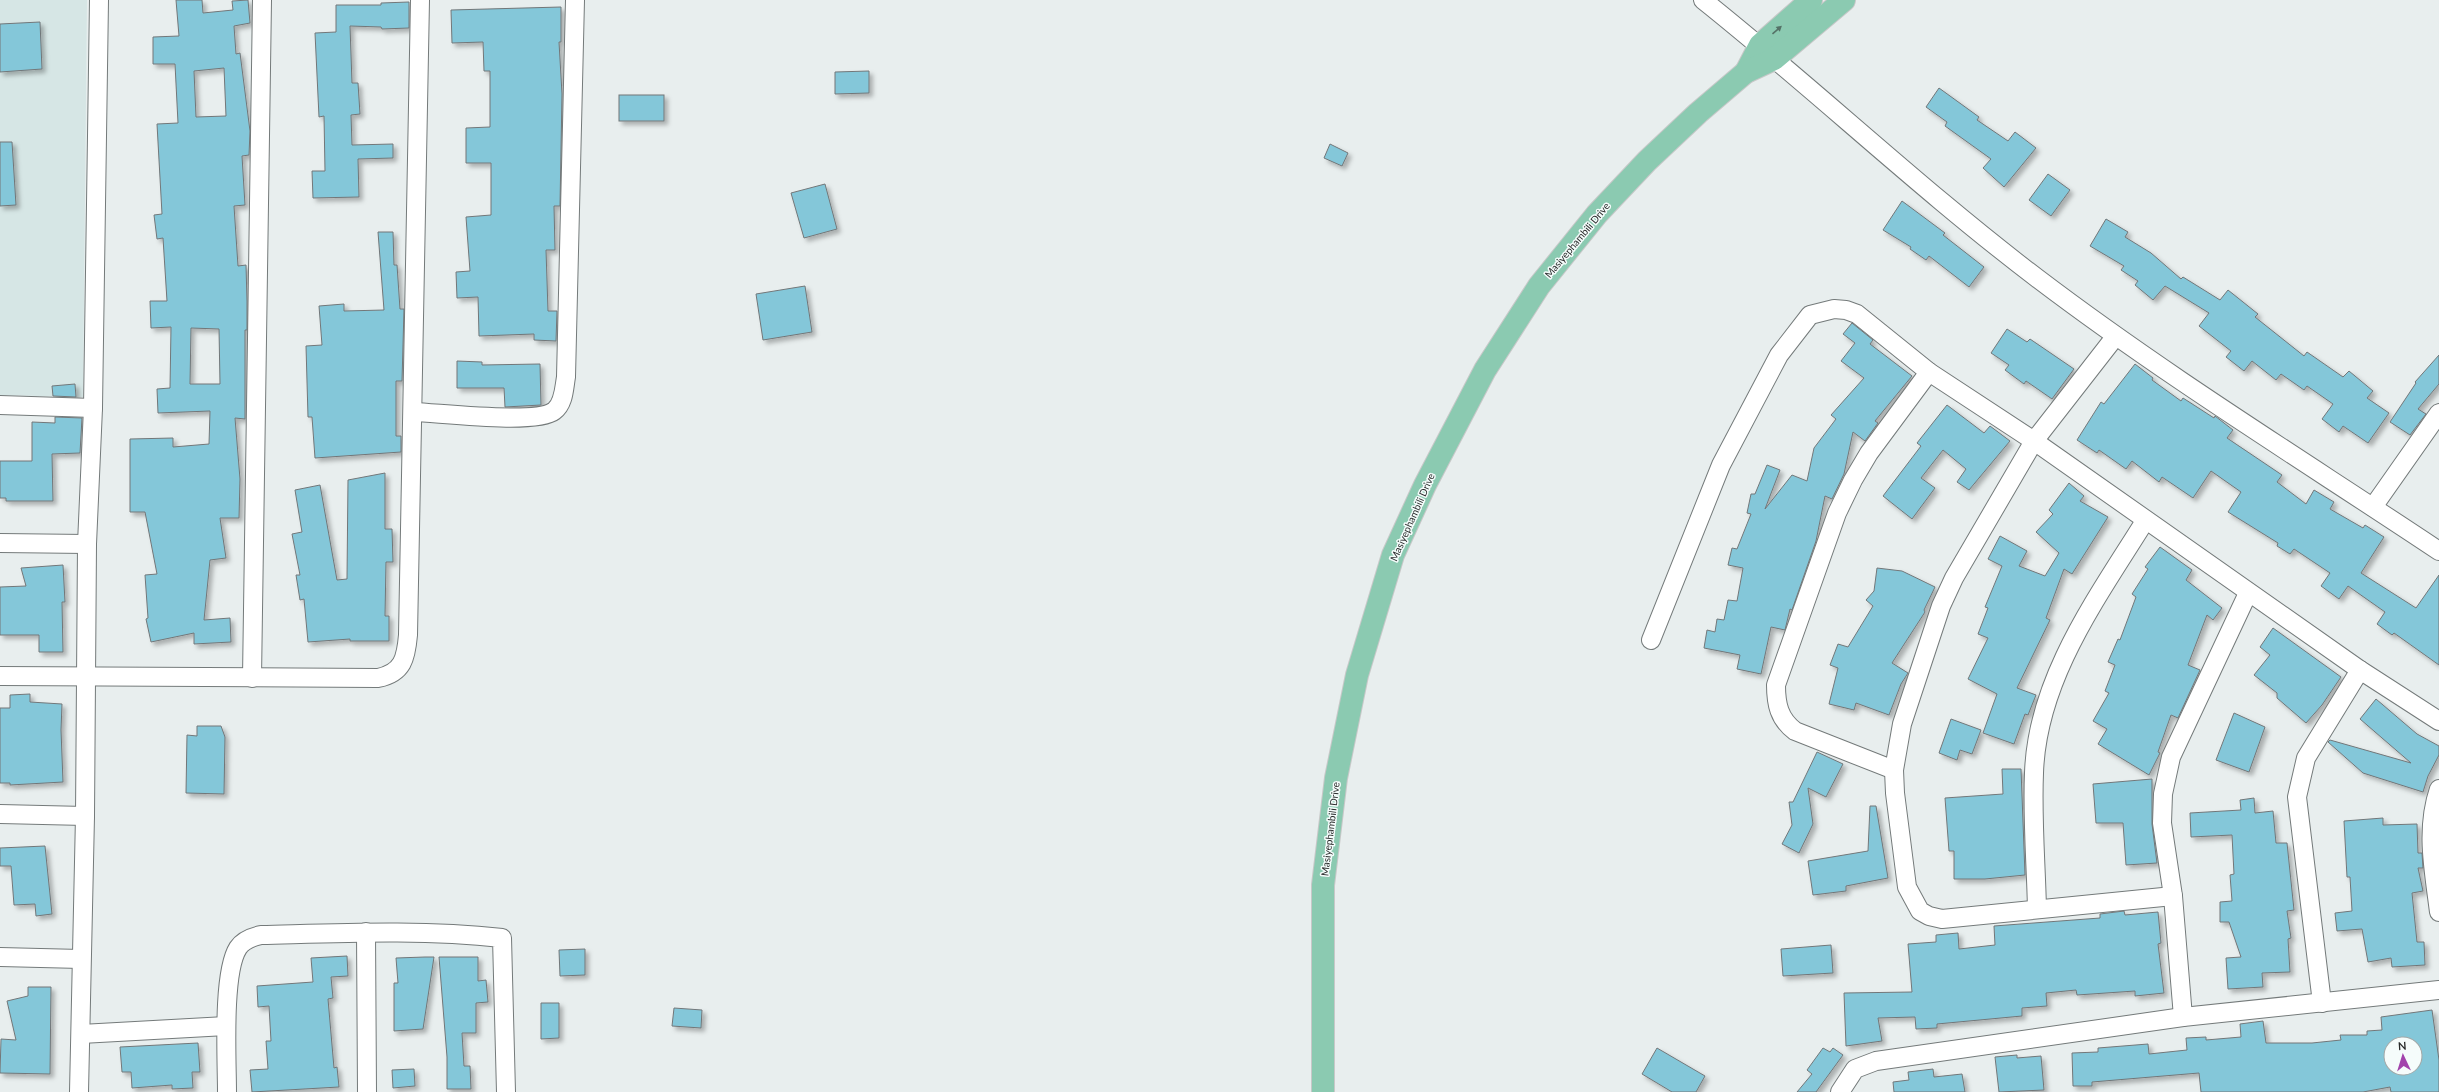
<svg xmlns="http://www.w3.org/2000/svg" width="2439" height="1092" font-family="Lato,sans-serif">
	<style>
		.built { fill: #d6e6e5 }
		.building { fill: #84c7d9; stroke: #727779; fill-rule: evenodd; filter: url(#shadow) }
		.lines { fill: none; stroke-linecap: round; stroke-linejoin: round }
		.minor-casing { stroke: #747a7a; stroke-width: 20 }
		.primary-casing { stroke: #c7c8c8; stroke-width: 24 }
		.minor { stroke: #fff; stroke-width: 18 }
		.primary { stroke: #8bcab1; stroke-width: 22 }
		.oneway { fill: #557267 }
		.labels { text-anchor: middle; stroke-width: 3; stroke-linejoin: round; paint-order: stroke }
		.street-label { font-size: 10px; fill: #282a2a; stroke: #f5fcfb }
	</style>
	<defs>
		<filter id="shadow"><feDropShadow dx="3.5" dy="3.5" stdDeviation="2" flood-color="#0004"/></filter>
	</defs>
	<rect width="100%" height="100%" fill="#e8eeee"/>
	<path class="built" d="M0,0H87L83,397L0,395Z"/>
	<g class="building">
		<path d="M176,0H202L203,13L233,10L232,1L248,0L250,23L234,26L236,54L240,53L250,131L249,155L242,156L245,205L234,206L238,266L246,265L247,301V330H245V419L235,418L240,479L239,518H220L226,558L210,560L204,620L230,618L231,642L194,644V633L151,642L146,619L148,618L145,575L157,574L145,512H130V439L173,438V447L209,444L210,411L158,413L157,389L170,388L171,327L151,328L150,301H167L163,238L157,239L154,215L162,214L157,124L178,123L175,64H153V37L179,36ZM224,68L226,116L196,117L194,71ZM191,328L219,329L220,384H190Z"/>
		<path d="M409,2V28L382,29L381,27L350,26L352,83H358L360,114L351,115L352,145L393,144V158L358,159L359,197L313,198L312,171H325L324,116L319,117L315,33L336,32V5H381V3Z"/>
		<path d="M561,7V42H559L562,94L560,206H554L555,250H546L548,311H557L556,341L534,340V334L479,336L478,297L457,298L456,272L470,271L466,217L491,215V163H466V128L490,127V71H484L483,42L452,43L451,10Z"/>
		<path d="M40,22L42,69L0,72V24Z"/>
		<path d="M869,71V93L835,94V72Z"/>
		<path d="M1939,88L1979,117L1977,120L2008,141L2015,132L2036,148L2004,187L1983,168L1991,159L1945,126L1947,122L1926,107Z"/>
		<rect x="619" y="95" width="45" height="26"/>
		<path d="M0,142H12L16,205L0,206Z"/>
		<path d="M1330,144L1348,153L1342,166L1324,158Z"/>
		<path d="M2048,174L2070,190L2051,216L2029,200Z"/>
		<path d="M825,184L837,229L804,238L791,193Z"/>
		<path d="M1902,201L1945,233L1943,235L1984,267L1969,287L1929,256L1926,260L1910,249L1911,247L1883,230Z"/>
		<path d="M2106,219L2128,232L2125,237L2151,253L2181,279L2183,277L2220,300L2228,290L2258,314L2255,317L2304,356L2307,352L2343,377L2349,371L2373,391L2367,398L2389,413L2368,443L2343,426L2339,432L2322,419L2333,404L2307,386L2304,390L2281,374L2276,380L2252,361L2244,371L2226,357L2231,351L2199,326L2209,313L2165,286L2153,300L2135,285L2138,281L2121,270L2124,266L2090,246Z"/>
		<path d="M378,232H393L394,265H397L400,309H404L402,381H396V436H401V452L315,458L312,417H308L306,346L322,345L319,306L344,304V311L384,310Z"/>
		<path d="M805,286L812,332L763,340L756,294Z"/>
		<path d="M1852,323L1873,340L1870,344L1912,376L1875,421L1878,423L1865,441L1853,432L1844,474L1832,499L1825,496L1816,541L1792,610L1790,609L1785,630L1771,627L1761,674L1737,669L1740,655L1704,648L1707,630L1715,632L1717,619L1724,620L1728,600L1737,601L1743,568L1728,565L1732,548L1737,549L1751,514L1747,513L1751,494H1755L1767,465L1780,470L1765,509L1792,475L1807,481L1814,448L1836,419L1831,415L1864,378L1841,361L1855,343L1843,334Z"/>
		<path d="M2007,329L2027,342L2030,339L2074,369L2052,399L2026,381L2024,384L2005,370L2009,365L1991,353Z"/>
		<path d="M2439,355V384L2418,409L2426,414L2410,435L2390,422L2416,383L2415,382Z"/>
		<path d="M457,361L482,362V365L540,364L541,405L505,407L504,388H457Z"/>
		<path d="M2135,364L2153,378L2152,380L2181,401L2183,398L2214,418L2215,416L2233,430L2227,438L2282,475L2277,482L2306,504L2314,490L2334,502L2330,509L2363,528L2365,525L2384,537L2361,573L2416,608L2439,575V665L2394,633L2392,635L2377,624L2385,612L2348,586L2339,599L2321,586L2330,573L2294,549L2290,554L2277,546L2278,543L2228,512L2241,492L2211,471L2193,498L2162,477L2159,482L2132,461L2126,469L2099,450L2097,453L2077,440L2101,402L2104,404Z"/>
		<path d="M75,384L76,397L53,396L52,386Z"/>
		<path d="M1947,405L1984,433L1990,426L2010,441L1969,490L1957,482L1966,469L1943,450L1921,478L1935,488L1912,519L1883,496L1921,446L1917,443Z"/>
		<path d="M55,417L82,418L80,453L52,454L53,501H6V498H0V461H32V422L55,423Z"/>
		<path d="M385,473V529H392L393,562H386L385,616H389V641H350V639L308,642L304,599L300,600L296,575H300L292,534L302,532L295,490L320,485L337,580L347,579L348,480Z"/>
		<path d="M2069,483L2084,496L2080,501L2108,517L2072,574L2064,569L2046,618L2050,620L2017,688L2036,695L2028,715L2025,714L2014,744L1983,733L1997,694L1968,679L1988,638L1978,634L1988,608L1985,607L2002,566L1988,559L2000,536L2027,551L2019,566L2045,576L2059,553L2036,532L2053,514L2049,510Z"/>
		<path d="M2160,547L2192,570L2186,580L2222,608L2213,620L2207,615L2188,665L2200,670L2178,718L2171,715L2158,752L2160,753L2149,775L2098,744L2107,729L2093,721L2109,693L2105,691L2115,665L2108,662L2118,639L2120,640L2136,597L2132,594L2148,569L2145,567Z"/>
		<path d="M63,565L65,602H62L63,652H39V635H0V587L26,586L21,568Z"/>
		<path d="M1877,568L1902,571L1935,587L1924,610L1925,612L1892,663L1908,673L1901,684L1889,715L1856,703L1854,710L1829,704L1838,668L1830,665L1838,644L1848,647L1873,606L1866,600L1874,591Z"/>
		<path d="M2273,628L2341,677L2322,705L2306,723L2277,698V693L2254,675L2270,655L2260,647Z"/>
		<path d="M30,694V702L62,704L61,730L63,782L10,785V783H0V708H10V695Z"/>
		<path d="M2376,699L2417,734L2439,746V755L2428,776L2423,792L2363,773L2328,742L2330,740L2411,763L2360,719Z"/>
		<path d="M2234,713L2265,727L2249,772L2216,760Z"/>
		<path d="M1951,719L1981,730L1972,754L1960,750L1957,760L1939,753Z"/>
		<path d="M197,726H221L225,737L224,794L186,793L187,735L197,736Z"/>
		<path d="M1817,752L1843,764L1826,797L1808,788L1813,824L1799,853L1782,844L1792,825L1789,802H1793Z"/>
		<path d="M2002,769H2021L2025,875L1985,879H1954V851H1949L1945,798L2003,794Z"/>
		<path d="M2152,779V824L2157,863L2126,865L2123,823H2096L2093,784Z"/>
		<path d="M2254,798L2255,813L2273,811L2276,843H2287L2294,910L2287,911L2291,938L2288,939L2290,972L2262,973L2263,987L2228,989L2226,958L2241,957L2229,922H2220V902L2232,901L2230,875L2234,874L2232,835L2191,837L2190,813L2241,810L2240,800Z"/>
		<path d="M1870,806H1876L1888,878L1846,886V891L1813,895L1808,861L1868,851Z"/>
		<path d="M2383,818V825L2417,824L2418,853H2422L2423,868H2418L2423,891L2412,893L2417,942H2424L2425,965L2392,967L2391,958L2368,962L2362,929L2337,931L2335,913L2352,911L2350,877H2347L2344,821Z"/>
		<path d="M45,846L52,914L36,916L35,904L14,905L11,866H0V848Z"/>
		<path d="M2124,911L2125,915L2158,912L2161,943L2158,944L2164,993L2135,996V991L2077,995L2076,990L2046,993L2047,1006L2022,1008V1016L1937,1024V1028L1916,1029L1915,1017L1878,1018L1882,1041L1846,1046L1844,993L1912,992L1908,944L1936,942V935L1958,933L1959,949L1995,945L1994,926L2100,918V914Z"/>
		<path d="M1831,945L1833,973L1783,976L1781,949Z"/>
		<path d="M585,949V975L560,976L559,950Z"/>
		<path d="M347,956L348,976L331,977L333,998L328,999L334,1068L337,1067L339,1087L252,1092L250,1070L268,1069L266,1041H271L269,1006L258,1007L257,986L313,982L311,958Z"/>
		<path d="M425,957H434L423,1029L394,1031V983H398L396,958Z"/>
		<path d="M439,957H478V981L486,980L488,1002L476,1003V1033H462L464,1066H470L471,1089H447V1057Z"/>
		<path d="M28,987H51L50,1074L0,1073L1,1039L16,1040L7,1001L28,996Z"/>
		<path d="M541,1003H559V1038L541,1039Z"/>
		<path d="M674,1008L702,1010L701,1028L672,1026Z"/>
		<path d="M2432,1010L2439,1060V1092H2391L2390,1087L2363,1092H2201L2199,1073L2092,1082V1086H2073L2072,1053L2098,1052V1048L2148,1044L2149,1054L2187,1050L2186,1038L2206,1037V1040L2241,1037L2240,1024L2263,1021L2266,1043H2312L2341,1040L2340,1035H2367V1031L2382,1030L2381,1017ZM2391,1044H2415V1068H2391Z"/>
		<path d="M198,1043L200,1072H192L193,1088L172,1089V1085L132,1088L131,1072H122L120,1047Z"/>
		<path d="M1657,1048L1705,1076L1696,1092H1672L1642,1074Z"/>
		<path d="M1823,1048L1830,1052L1833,1048L1843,1055L1816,1092H1797L1812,1074L1807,1070Z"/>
		<path d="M2017,1055V1058L2041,1056L2044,1090L1999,1092L1995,1057Z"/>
		<path d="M414,1069L415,1086L393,1088L392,1070Z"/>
		<path d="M1933,1069L1934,1077L1962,1074L1965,1092H1894L1893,1082L1909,1080L1908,1072Z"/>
	</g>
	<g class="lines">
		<g class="minor-casing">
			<g id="minor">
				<path d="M1703,0C1816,90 1921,190 2037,278C2166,376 2304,461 2439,551"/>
				<path d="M2115,337L2034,441L1954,578L1941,606L1902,724L1894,770L1895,793L1907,887L1920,911L1929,916L1942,919L2173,896"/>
				<path d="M0,405L93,408"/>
				<path d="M414,412C441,413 536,425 554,411C564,404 564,388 566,377L575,0"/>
				<path d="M2373,507L2439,413"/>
				<path d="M0,543L87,544"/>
				<path d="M1651,640L1721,465L1779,355L1810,315L1834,309L1846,310L1857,314L1929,372L2034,441L2360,670L2439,721"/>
				<path d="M0,676L378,678C403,673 406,658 408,635L420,0"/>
				<path d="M252,678L262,0"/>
				<path d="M1894,770L1795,731C1779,719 1776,704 1776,685L1837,513L1853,480L1869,453L1929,372"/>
				<path d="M2439,789C2425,830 2434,871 2439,912"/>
				<path d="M0,814L85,816"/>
				<path d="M2037,909C2036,864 2032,818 2034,773C2037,679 2097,598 2145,521"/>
				<path d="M366,932L367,1092"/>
				<path d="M0,957L81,959"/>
				<path d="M2322,1003L2297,797L2306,758L2360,670"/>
				<path d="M2183,1017L2173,896L2162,823L2163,794L2171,757L2248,593"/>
				<path d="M81,1034L226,1026"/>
				<path d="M79,1092L85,816L87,544L93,408L99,0"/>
				<path d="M227,1092C227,1061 222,973 238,948C243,940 252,937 261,935C341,933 422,929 502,938L506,1092"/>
				<path d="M1840,1092L1855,1069L1876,1061L2183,1017L2439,990"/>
			</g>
		</g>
		<g class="primary-casing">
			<g id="primary">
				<path d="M1746,72L1760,45L1811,0"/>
				<path d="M1323,1092V885L1336,778L1357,675L1393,555L1425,485L1485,370L1539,286L1597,214L1647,161L1698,113L1746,72L1774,59L1844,0"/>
			</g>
		</g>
		<use href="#minor" class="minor"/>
		<use href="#primary" class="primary"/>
	</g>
	<defs><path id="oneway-solid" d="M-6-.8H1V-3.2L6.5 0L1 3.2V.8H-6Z"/></defs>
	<use class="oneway" href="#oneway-solid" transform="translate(1777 30) rotate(-41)"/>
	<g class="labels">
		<g class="street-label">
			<text transform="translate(1577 240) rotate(-50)" y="4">Masiyephambili Drive</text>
			<text transform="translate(1412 517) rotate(-66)" y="4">Masiyephambili Drive</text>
			<text transform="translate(1330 829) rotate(-83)" y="4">Masiyephambili Drive</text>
		</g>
	</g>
	<g transform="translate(2403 1056) rotate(356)"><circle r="19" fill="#f5fcfb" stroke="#a3a8a7"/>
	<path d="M0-3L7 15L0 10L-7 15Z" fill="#a243ac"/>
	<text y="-6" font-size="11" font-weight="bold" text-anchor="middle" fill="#282a2a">N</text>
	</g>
</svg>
